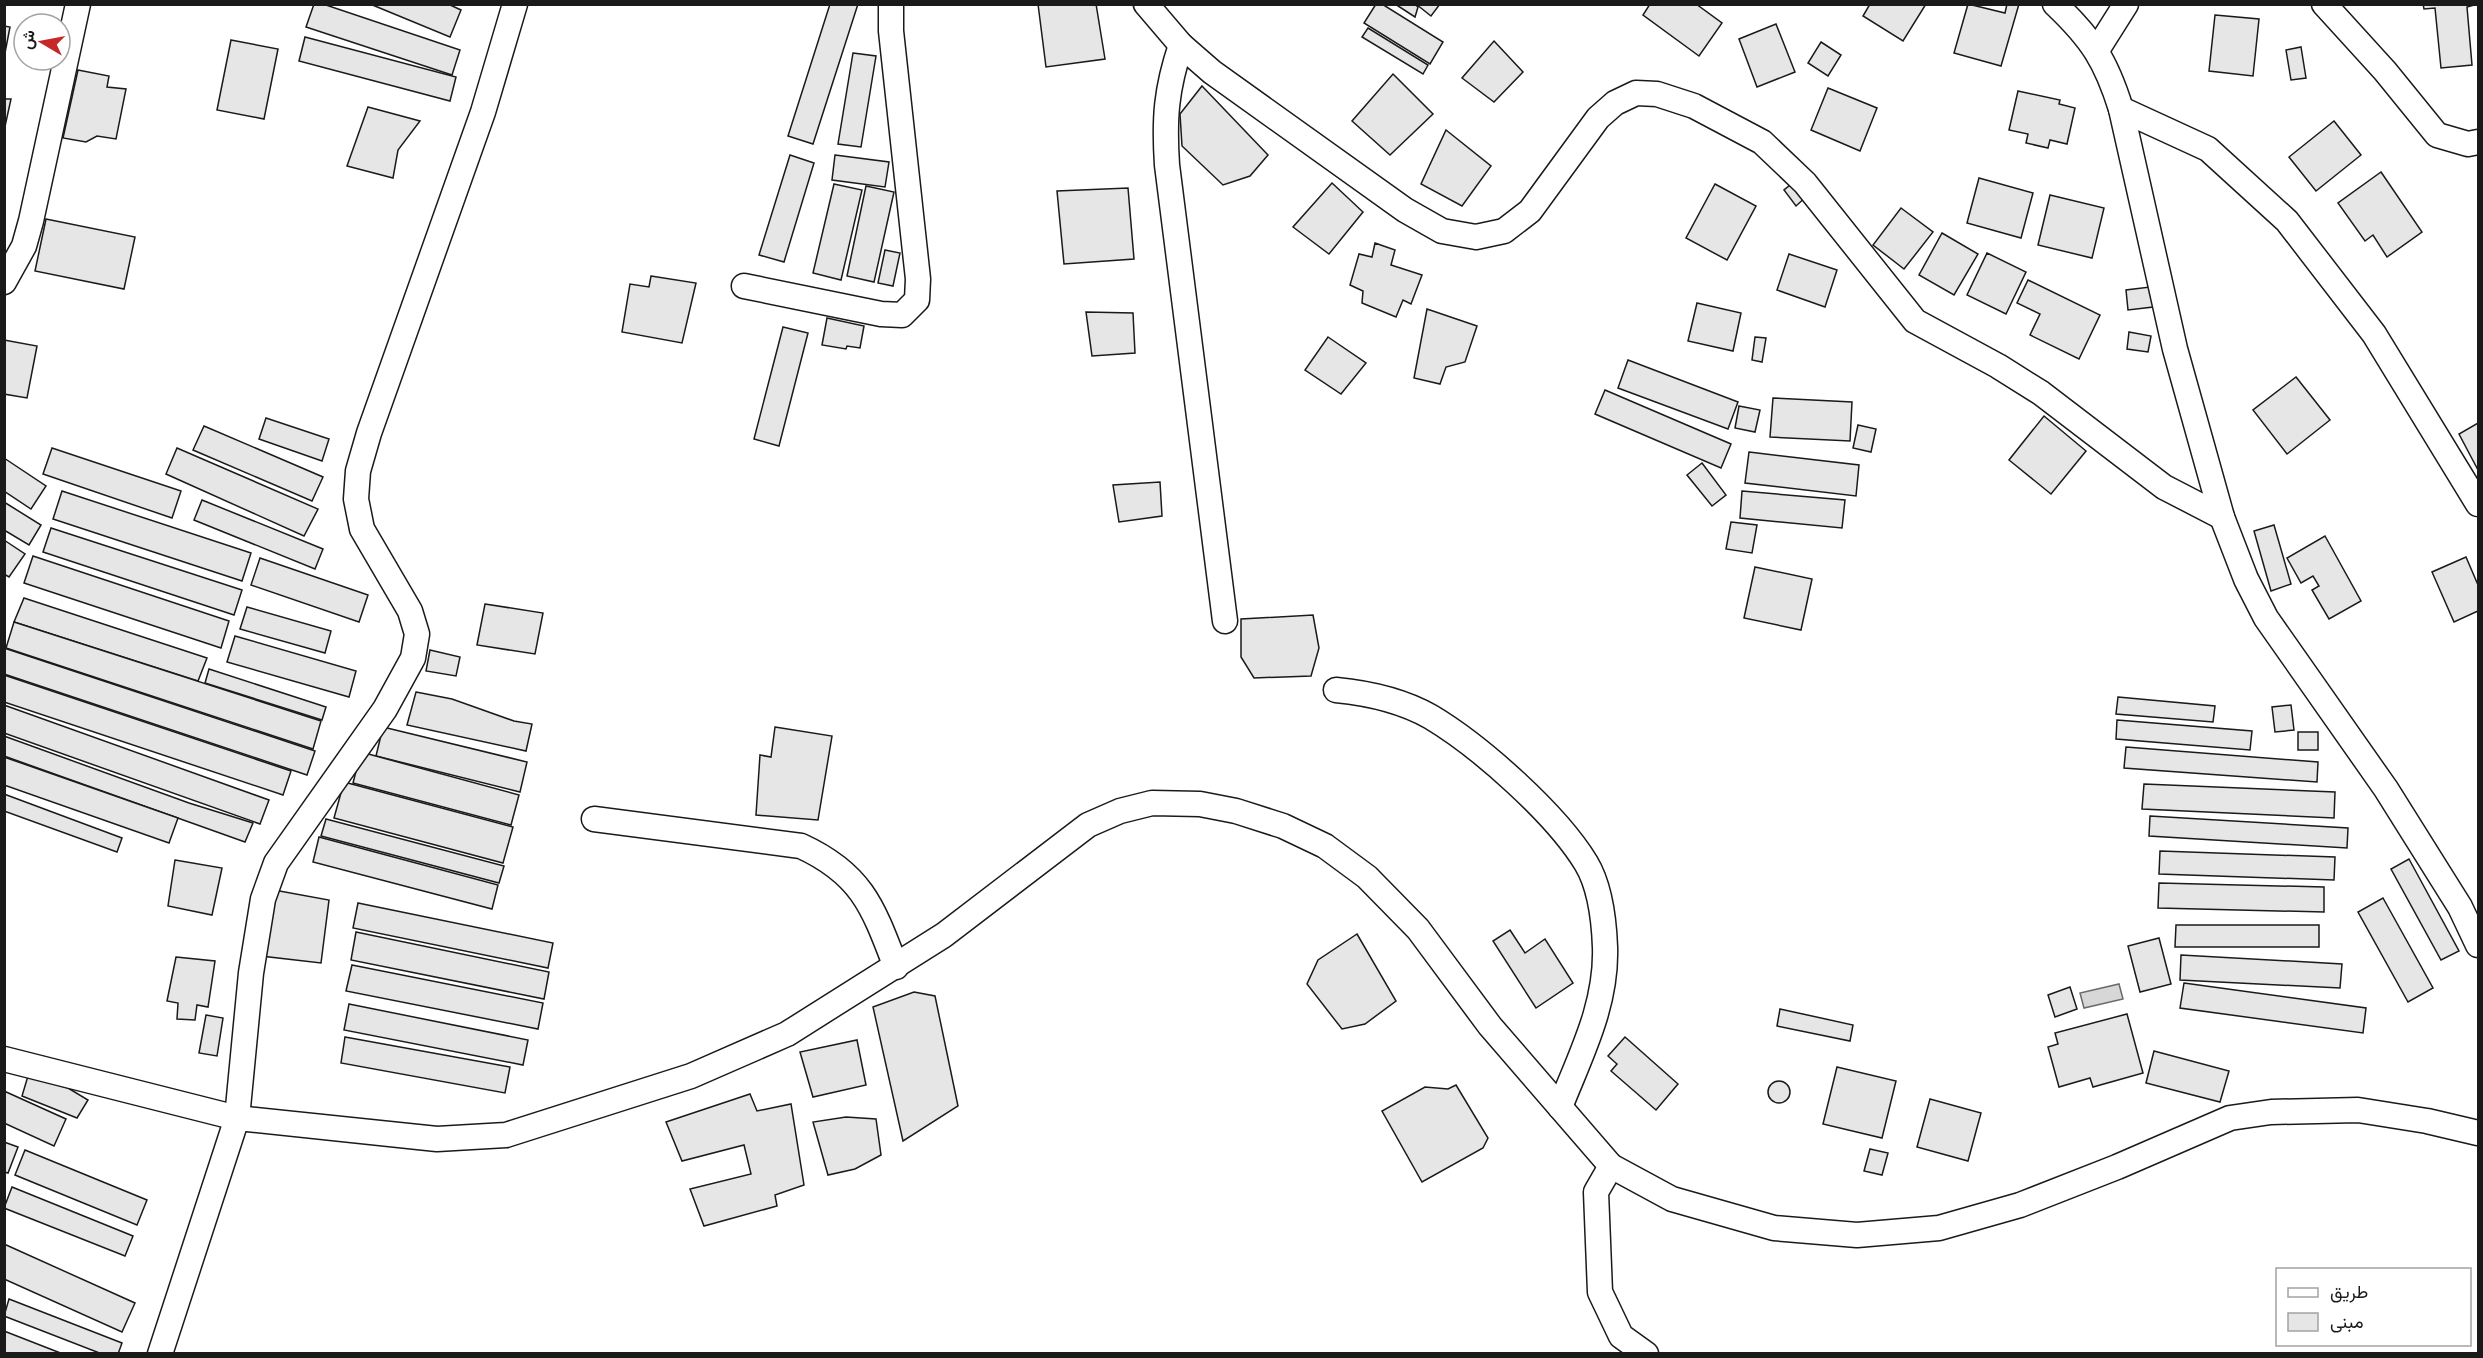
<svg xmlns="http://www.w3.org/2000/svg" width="2483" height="1358" font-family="'Alegreya Sans',Vazirmatn,sans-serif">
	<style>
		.water { fill: #d7d7d7; stroke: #6a6a6a; stroke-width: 1.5 }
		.building { fill: #e6e6e6; stroke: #1a1a1a; stroke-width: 1.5 }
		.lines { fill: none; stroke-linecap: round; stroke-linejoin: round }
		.minor-casing { stroke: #1a1a1a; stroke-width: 27 }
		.minor { stroke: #fff; stroke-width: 24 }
	</style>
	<rect width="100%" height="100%" fill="#fff"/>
	<path class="water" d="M2119,984L2123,999L2084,1008L2080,993Z"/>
	<g class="building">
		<path d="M314,4H323L460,50L452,75L306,27Z"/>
		<path d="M370,4H448L461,10L450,37Z"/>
		<path d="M830,4H858L813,144L788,136Z"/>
		<path d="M1038,4H1096L1105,59L1046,67Z"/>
		<path d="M1376,4H1382L1443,42L1430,64L1364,23Z"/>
		<path d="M1395,4H1414L1418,7L1415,17Z"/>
		<path d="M1416,4H1440L1431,16Z"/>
		<path d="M1650,4H1696L1722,23L1699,56L1643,15Z"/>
		<path d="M1870,4H1926L1903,41L1863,16Z"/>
		<path d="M1968,4L2005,13L2007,4H2019L2001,66L1954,53Z"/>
		<path d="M2423,4H2478L2467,7L2472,65L2441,68L2435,8L2424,9Z"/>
		<path d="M2215,15L2259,19L2253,76L2209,71Z"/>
		<path d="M1776,24L1795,72L1757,87L1739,39Z"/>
		<path d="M4,26L10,27L4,58Z"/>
		<path d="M1368,28L1428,65L1423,74L1362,37Z"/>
		<path d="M305,37L456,77L450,101L299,61Z"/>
		<path d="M231,40L278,49L264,119L217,110Z"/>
		<path d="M1494,41L1523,72L1494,102L1462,78Z"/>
		<path d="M1821,42L1841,55L1828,76L1808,63Z"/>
		<path d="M2301,47L2306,78L2291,80L2286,50Z"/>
		<path d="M853,53L876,56L861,147L838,144Z"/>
		<path d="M78,70L109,76L107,87L126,89L116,139L97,136L86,142L63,138Z"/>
		<path d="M1393,74L1433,114L1390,155L1352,121Z"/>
		<path d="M1202,86L1268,155L1250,176L1223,185L1182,146L1180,114Z"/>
		<path d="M1828,88L1877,108L1860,151L1811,130Z"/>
		<path d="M2018,91L2060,100L2059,104L2075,108L2067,144L2050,140L2048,148L2026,143L2028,134L2009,130Z"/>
		<path d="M4,99H11L4,131Z"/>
		<path d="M368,107L420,121L398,150L393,178L347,166Z"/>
		<path d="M2334,121L2361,155L2316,191L2289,157Z"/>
		<path d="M1446,130L1491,166L1462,206L1421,184Z"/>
		<path d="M790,155L814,163L784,262L759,255Z"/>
		<path d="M835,155L889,162L885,187L832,180Z"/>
		<path d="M2381,172L2422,232L2387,257L2373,235L2365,241L2338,203Z"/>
		<path d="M1979,178L2033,193L2021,238L1967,223Z"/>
		<path d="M1795,181L1807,196L1796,206L1784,190Z"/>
		<path d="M1332,183L1363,212L1329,254L1293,227Z"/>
		<path d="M834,184L862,190L841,280L813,273Z"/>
		<path d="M1715,184L1756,206L1727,260L1686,238Z"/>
		<path d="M866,186L894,192L874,282L847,276Z"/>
		<path d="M1128,188L1134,259L1064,264L1057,191Z"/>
		<path d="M2050,195L2104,208L2092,258L2038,245Z"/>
		<path d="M1901,208L1933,232L1904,269L1873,245Z"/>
		<path d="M46,219L135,237L124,289L35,271Z"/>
		<path d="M1942,233L1978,254L1954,295L1919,275Z"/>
		<path d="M1375,243L1395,250L1391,265L1422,275L1411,304L1403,300L1396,317L1362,303L1363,291L1350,285L1359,254L1372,257Z"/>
		<path d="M885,250L900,253L893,286L878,283Z"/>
		<path d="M1987,253L2026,272L2006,314L1967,295Z"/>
		<path d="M1789,254L1837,270L1825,307L1777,290Z"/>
		<path d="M651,276L696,283L682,343L622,332L630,284L649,287Z"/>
		<path d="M2028,280L2100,315L2079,359L2030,335L2040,314L2017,303Z"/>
		<path d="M2150,287L2153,307L2128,310L2126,290Z"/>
		<path d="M1697,303L1741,313L1733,351L1688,341Z"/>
		<path d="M1427,309L1477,326L1465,362L1446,367L1440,384L1414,378Z"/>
		<path d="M1086,312L1133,313L1135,353L1092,356Z"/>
		<path d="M827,318L864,326L860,348L847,346L846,349L822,345Z"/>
		<path d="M783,327L808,333L779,446L754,439Z"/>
		<path d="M2129,332L2151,336L2148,352L2127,349Z"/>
		<path d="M1328,337L1366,363L1341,394L1305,370Z"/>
		<path d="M1755,337L1766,338L1762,362L1752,360Z"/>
		<path d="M4,340L37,346L27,398L4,394Z"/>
		<path d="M1628,360L1738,402L1728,429L1618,388Z"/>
		<path d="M2296,377L2330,420L2287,454L2253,410Z"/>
		<path d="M1605,390L1731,444L1721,468L1595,414Z"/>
		<path d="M1773,398L1852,402L1850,441L1770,437Z"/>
		<path d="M1739,406L1760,410L1755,432L1735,428Z"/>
		<path d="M2044,416L2086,451L2051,494L2009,460Z"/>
		<path d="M266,418L329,439L322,461L259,439Z"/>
		<path d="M2478,423V470L2459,434Z"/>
		<path d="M1858,425L1876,429L1871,452L1853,448Z"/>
		<path d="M204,426L323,477L312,501L193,450Z"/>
		<path d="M52,448L181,491L172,518L43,474Z"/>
		<path d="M177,448L318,509L304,536L166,474Z"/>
		<path d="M1749,452L1859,465L1856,496L1745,483Z"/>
		<path d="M4,458L46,486L31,509L4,491Z"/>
		<path d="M1702,463L1726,495L1712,506L1687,475Z"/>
		<path d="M1160,482L1162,516L1119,522L1113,485Z"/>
		<path d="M62,491L251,553L242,581L53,519Z"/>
		<path d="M1742,491L1845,500L1842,528L1740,518Z"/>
		<path d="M202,500L323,549L315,569L194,520Z"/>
		<path d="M4,502L41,525L29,545L4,530Z"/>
		<path d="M1731,522L1757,525L1752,553L1726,549Z"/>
		<path d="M2274,525L2291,584L2271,591L2254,531Z"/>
		<path d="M51,528L242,590L234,615L43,552Z"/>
		<path d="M2325,536L2361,601L2329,619L2312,590L2319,586L2313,576L2301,583L2287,558Z"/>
		<path d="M4,540L25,554L9,577L4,574Z"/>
		<path d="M33,556L229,621L221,648L24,583Z"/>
		<path d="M2466,557L2478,585V611L2454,622L2432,572Z"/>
		<path d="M260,558L368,595L359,622L251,585Z"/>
		<path d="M1755,567L1812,579L1801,630L1744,618Z"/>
		<path d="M24,598L207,658L198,681L14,622Z"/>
		<path d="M485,604L543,613L535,654L477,645Z"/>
		<path d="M247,607L331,631L325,653L240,629Z"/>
		<path d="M1313,615L1319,648L1311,676L1254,678L1241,657V619Z"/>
		<path d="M14,622L321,721L313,749L6,648Z"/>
		<path d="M235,636L356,671L349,697L227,662Z"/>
		<path d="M4,648L315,751L307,775L4,674Z"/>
		<path d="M430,650L460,657L456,676L426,671Z"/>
		<path d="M209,669L326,707L322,720L205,683Z"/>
		<path d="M4,675L291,771L283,795L4,702Z"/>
		<path d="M416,692L452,699L514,721L532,724L526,751L407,725Z"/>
		<path d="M2118,697L2215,706L2213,722L2116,714Z"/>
		<path d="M4,705L269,800L260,824L4,733Z"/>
		<path d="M2291,705L2294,730L2275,732L2272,707Z"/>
		<path d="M2117,720L2252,731L2250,750L2116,739Z"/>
		<path d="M383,727L527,762L520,792L376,756Z"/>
		<path d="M775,727L832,736L818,820L756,815L760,755L771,757Z"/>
		<rect x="2298" y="732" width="20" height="18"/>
		<path d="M4,736L189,803L253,823L245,842L4,756Z"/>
		<path d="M2126,747L2318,762L2317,782L2124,768Z"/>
		<path d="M361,752L519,795L511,825L353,783Z"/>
		<path d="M4,757L178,818L169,843L4,785Z"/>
		<path d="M344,782L513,827L503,863L334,818Z"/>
		<path d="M2144,784L2335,792L2334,818L2142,809Z"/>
		<path d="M4,794L122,838L117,852L4,811Z"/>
		<path d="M2150,816L2348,828L2347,848L2149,836Z"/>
		<path d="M326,819L504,866L499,883L321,836Z"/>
		<path d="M319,837L498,885L492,909L313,862Z"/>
		<path d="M2160,851L2335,857L2334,880L2159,874Z"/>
		<path d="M2409,859L2459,951L2441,960L2391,869Z"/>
		<path d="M175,860L222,868L212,915L168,906Z"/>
		<path d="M2159,883L2324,887V912L2158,908Z"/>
		<path d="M274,890L329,900L321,963L261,956Z"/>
		<path d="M2383,898L2433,988L2408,1002L2358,912Z"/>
		<path d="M358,903L553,943L548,968L353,928Z"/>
		<path d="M2176,925H2319V947H2175Z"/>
		<path d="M1510,930L1525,953L1545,939L1573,983L1536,1008L1493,941Z"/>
		<path d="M356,932L549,972L544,999L351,960Z"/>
		<path d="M1357,934L1396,1001L1365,1024L1342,1029L1307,984L1318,960Z"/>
		<path d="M2159,938L2171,984L2140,992L2128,946Z"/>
		<path d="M2181,955L2342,964L2340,988L2180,980Z"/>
		<path d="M176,957L215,961L208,1007L197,1005L195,1020L177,1019L178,1003L167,1001Z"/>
		<path d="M352,965L543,1003L538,1029L346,991Z"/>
		<path d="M2184,983L2366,1008L2363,1033L2180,1008Z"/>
		<path d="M2070,987L2077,1009L2055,1017L2048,995Z"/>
		<path d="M914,992L935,996L958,1106L903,1141L873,1007Z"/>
		<path d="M349,1004L528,1040L523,1065L344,1030Z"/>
		<path d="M1780,1009L1853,1025L1850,1041L1777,1026Z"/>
		<path d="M2127,1014L2143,1073L2093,1087L2090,1078L2059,1087L2048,1047L2058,1044L2055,1033Z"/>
		<path d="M206,1015L223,1018L217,1056L199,1053Z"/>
		<path d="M345,1037L510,1067L505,1093L341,1063Z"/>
		<path d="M1625,1037L1678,1084L1656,1110L1611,1071L1617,1064L1608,1056Z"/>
		<path d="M857,1040L866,1085L813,1097L800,1052Z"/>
		<path d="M2154,1051L2229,1071L2220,1102L2146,1083Z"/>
		<path d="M1837,1067L1896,1081L1882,1138L1823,1124Z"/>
		<path d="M28,1076L68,1088L88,1100L77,1118L22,1096Z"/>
		<circle cx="1779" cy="1092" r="11"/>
		<path d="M1456,1085L1488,1138L1483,1148L1422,1182L1382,1111L1425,1087L1448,1089Z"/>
		<path d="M4,1091L66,1119L54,1146L4,1123Z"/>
		<path d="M750,1094L757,1111L791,1104L804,1185L775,1195L777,1206L704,1226L690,1189L751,1174L744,1145L682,1161L666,1122Z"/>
		<path d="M1930,1099L1981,1113L1968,1161L1917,1147Z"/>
		<path d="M846,1117L876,1119L881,1155L855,1169L828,1175L813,1122Z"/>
		<path d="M4,1142L18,1147L8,1173L4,1172Z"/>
		<path d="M1870,1149L1888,1153L1882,1175L1864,1171Z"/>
		<path d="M25,1150L147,1200L137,1225L15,1175Z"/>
		<path d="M12,1187L133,1236L125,1256L4,1208Z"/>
		<path d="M4,1244L135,1303L122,1332L4,1279Z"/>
		<path d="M9,1299L122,1343L118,1354H102L4,1316Z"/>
		<path d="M4,1331L63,1354H4Z"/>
	</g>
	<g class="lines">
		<g class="minor-casing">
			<g id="minor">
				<path d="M1146,4L1181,45L1212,72L1405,210L1442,231L1476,237L1504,231L1530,211L1598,118L1615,103L1636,93L1657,94L1694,106L1762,142L1805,183L1915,321L1998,366L2041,393L2164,487L2222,517"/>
				<path d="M2055,4C2092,39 2106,61 2121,109L2175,349L2222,517L2246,579L2266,618L2386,789L2460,907L2478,945"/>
				<path d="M2324,4L2385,71L2437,135L2468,144L2478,142"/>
				<path d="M1181,45C1166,89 1164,119 1167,165L1225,621"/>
				<path d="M2097,50L2126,4"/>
				<path d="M2121,109L2208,149L2287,221L2374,334L2478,504"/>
				<path d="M4,282L24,246L31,221L78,4"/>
				<path d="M744,286L881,314L902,315L917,300L918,279L891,31V4"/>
				<path d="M1336,690C1367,693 1403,701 1431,717C1481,747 1556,814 1586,863C1600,886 1604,920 1605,947C1607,1005 1581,1054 1560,1107"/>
				<path d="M594,819L801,846C862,874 873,907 896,967"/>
				<path d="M4,1059L237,1118L437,1139L506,1135L691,1076L787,1034L944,935L1088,825L1120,811L1152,803L1200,804L1236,811L1283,826L1325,846L1367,877L1418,929L1490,1026L1611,1166L1672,1199L1774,1228L1857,1235L1939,1228L2020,1205L2117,1167L2230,1118L2271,1112L2358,1110L2427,1121L2478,1133"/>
				<path d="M1611,1166L1596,1192L1600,1292L1621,1336L1646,1354"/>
				<path d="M160,1354L237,1118L251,973L263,899L276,863L385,709L413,658L417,634L410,611L362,529L356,499L358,471L369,433L483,112L515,4"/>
			</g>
		</g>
		<use href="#minor" class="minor"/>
	</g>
	<rect width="2483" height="1358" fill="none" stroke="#1a1a1a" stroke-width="12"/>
	<rect x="2276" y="1268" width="195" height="78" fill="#ffffff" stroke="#a3a3a3" stroke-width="1.5"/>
	<rect x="2288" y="1288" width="30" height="9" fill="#ffffff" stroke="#a3a3a3" stroke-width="1.5"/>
	<text x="2330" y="1298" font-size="18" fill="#1a1a1a">طريق</text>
	<rect x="2288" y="1313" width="30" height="18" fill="#e6e6e6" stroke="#a3a3a3" stroke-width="1.5"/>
	<text x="2330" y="1328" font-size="18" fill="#1a1a1a">مبنى</text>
	<g transform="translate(42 42) rotate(280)"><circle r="28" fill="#ffffff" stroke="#a3a3a3" stroke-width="1.5"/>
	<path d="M0-4.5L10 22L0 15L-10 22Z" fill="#c62828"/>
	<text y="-9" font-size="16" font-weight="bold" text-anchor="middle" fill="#1a1a1a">ش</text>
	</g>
</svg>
